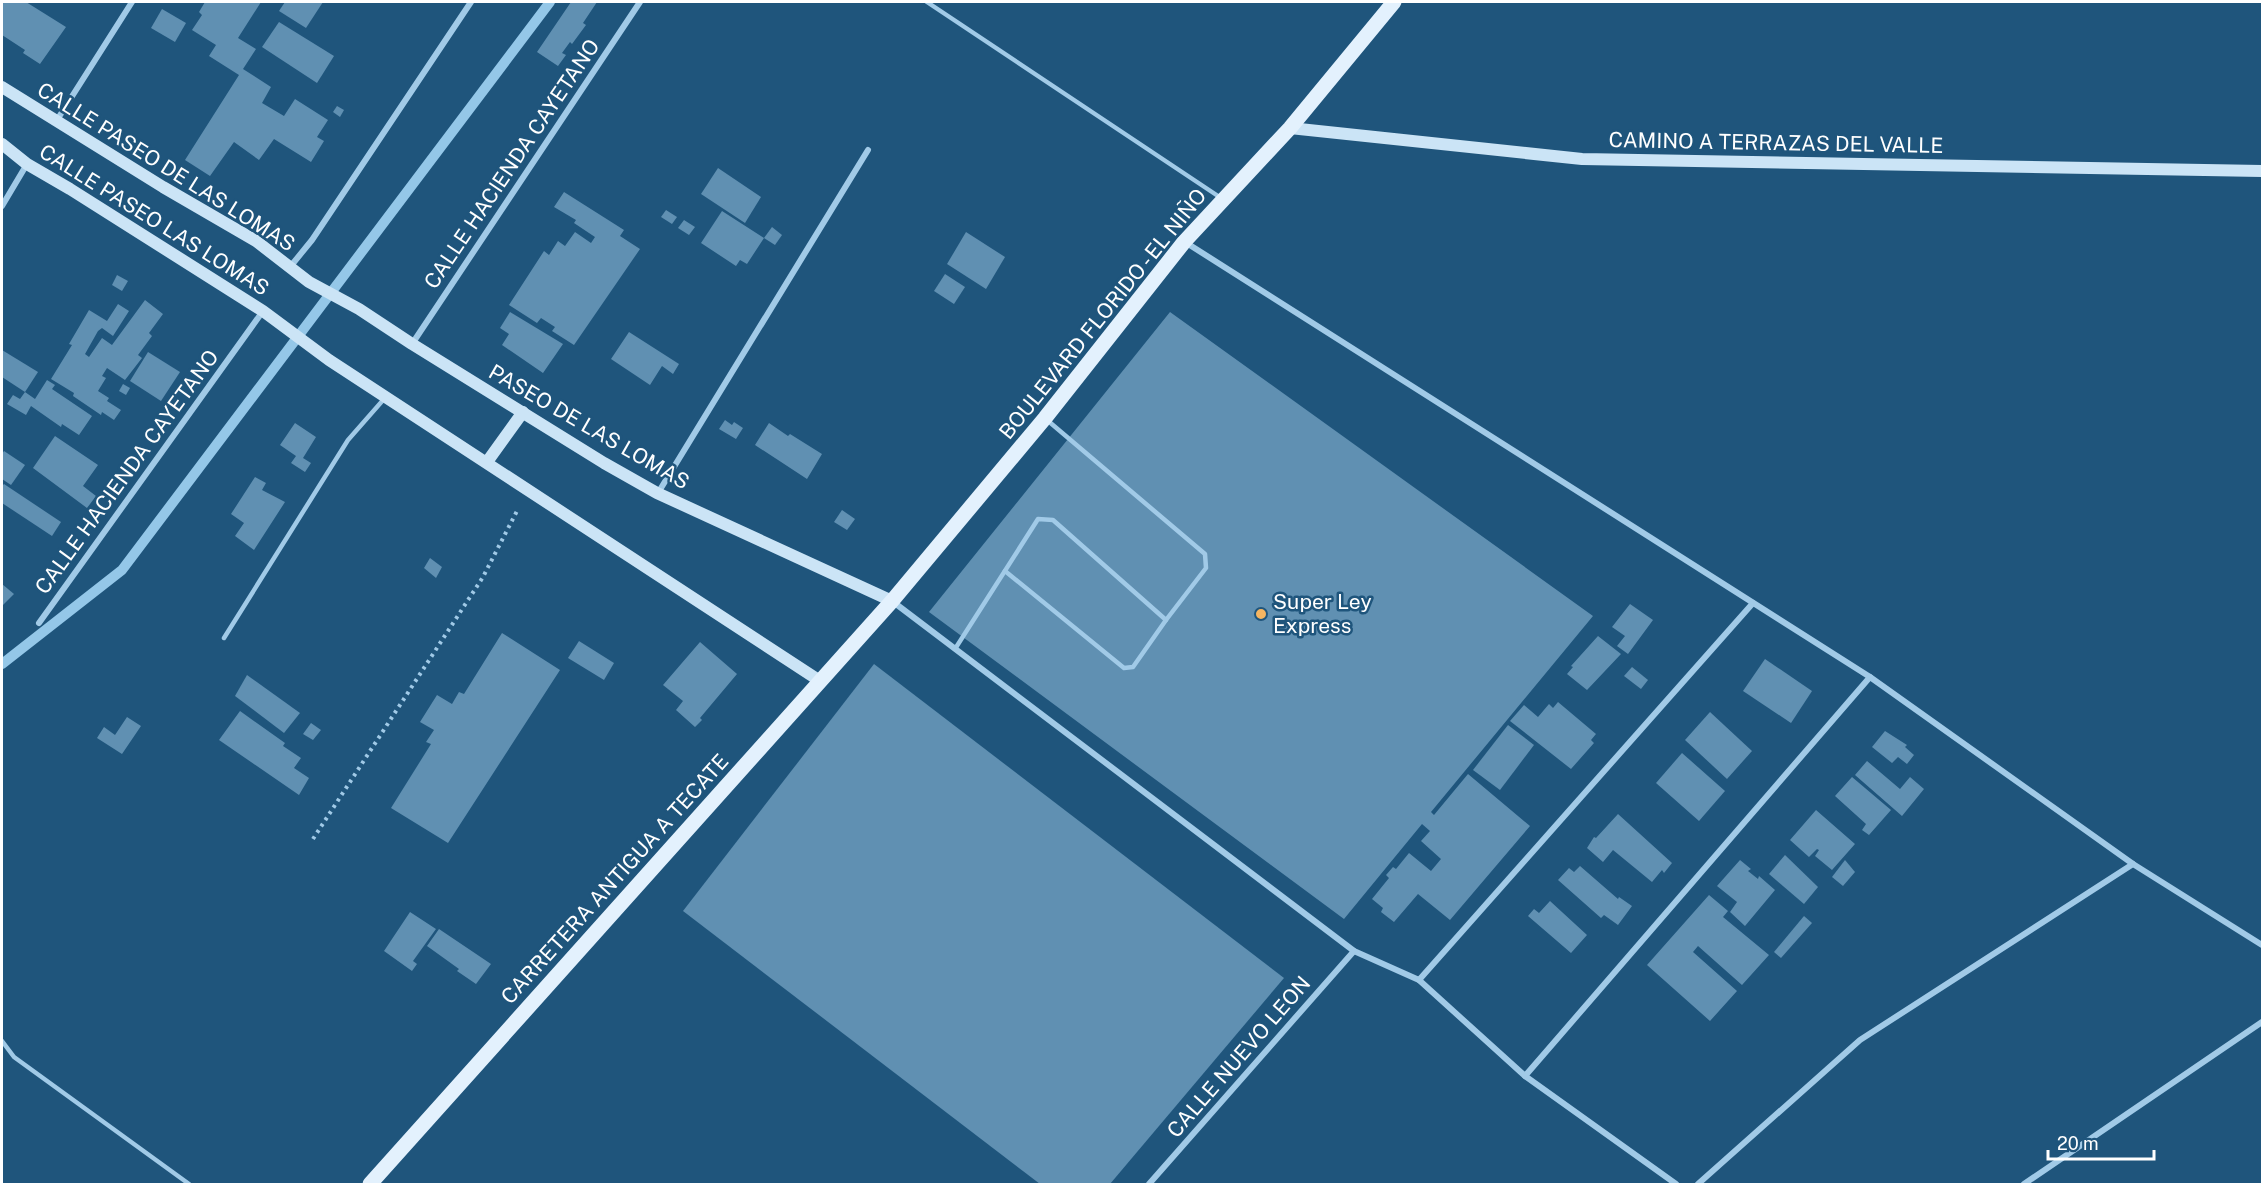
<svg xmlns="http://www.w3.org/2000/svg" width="2264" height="1186" font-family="'Public Sans',sans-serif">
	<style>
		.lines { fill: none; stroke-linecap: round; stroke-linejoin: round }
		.stream { stroke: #94c7e8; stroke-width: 10 }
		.building { fill: #6090b2 }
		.path { stroke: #a1cae7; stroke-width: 4; stroke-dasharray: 3 4.5; stroke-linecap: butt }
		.lane { stroke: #a1cae7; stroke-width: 4.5 }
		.street { stroke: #a1cae7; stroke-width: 6 }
		.secondary { stroke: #cbe4f6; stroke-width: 12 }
		.primary { stroke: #e3f1fd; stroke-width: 15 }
		.poi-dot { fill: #f5b561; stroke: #1f557c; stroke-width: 2 }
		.labels { text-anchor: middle; stroke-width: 5; stroke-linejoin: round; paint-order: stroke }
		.street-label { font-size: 21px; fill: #fff; stroke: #1f557c }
		.poi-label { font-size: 21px; fill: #fff; stroke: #1f557c; text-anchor: start }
	</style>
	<rect width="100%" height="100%" fill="#1f557c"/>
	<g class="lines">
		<path class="stream" d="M2,664L122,570L550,2"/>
	</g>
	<g class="building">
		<path d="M2,2H26L66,27L40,64L23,53L25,50L2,35Z"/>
		<path d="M205,2H261L238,38L256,49L243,69L271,87L262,103L284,116L295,99L328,120L317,137L324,141L311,162L274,139L259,160L234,142L210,176L185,160L239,75L209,56L216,45L192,30L202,15L199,12Z"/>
		<path d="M285,2H323L306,28L279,11Z"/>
		<path d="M571,2H597L583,23L586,25L572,44L570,42L562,53L566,55L558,66L537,52Z"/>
		<path d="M162,9L186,23L175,42L151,28Z"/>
		<path d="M279,22L334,56L317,83L262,47Z"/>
		<path d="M337,106L344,110L340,117L333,112Z"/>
		<path d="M718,168L761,197L745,223L701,194Z"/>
		<path d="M564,192L624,230L620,236L640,249L574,345L552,331L555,327L541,318L537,323L509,305L544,251L549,255L558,241L565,246L575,232L591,243L595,237L574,223L576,220L554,207Z"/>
		<path d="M666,210L677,217L672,224L661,217Z"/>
		<path d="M722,211L764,238L747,264L740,260L736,266L701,243Z"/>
		<path d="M684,220L695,227L689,235L678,228Z"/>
		<path d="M772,227L782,235L775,245L764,238Z"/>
		<path d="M966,232L1005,257L986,289L947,264Z"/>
		<path d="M945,274L965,287L954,304L934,291Z"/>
		<path d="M117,275L128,281L122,291L112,285Z"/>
		<path d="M145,300L163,314L149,333L152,336L138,355L142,358L125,380L107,368L102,376L106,378L98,391L109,398L107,401L121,410L114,420L102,412L101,415L73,396L74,393L51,379L72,345L69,344L89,310L107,321L118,304L129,311L113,336L102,328L98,331L85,354L89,357L102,338L112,345Z"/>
		<path d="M510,312L563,344L543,373L502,345L509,334L500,328Z"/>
		<path d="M1170,312L1593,616L1431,812L1434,815L1468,774L1530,826L1450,920L1418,894L1394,922L1381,912L1383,908L1372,899L1389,878L1386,875L1393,867L1396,869L1409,853L1431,871L1441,859L1421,841L1430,831L1422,824L1344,919L929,612Z"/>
		<path d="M629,332L679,364L673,374L662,366L650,385L611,359Z"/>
		<path d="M2,350L38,372L25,392L2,377Z"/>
		<path d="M148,352L180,372L161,401L130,381Z"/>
		<path d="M47,380L55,385L52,389L92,416L79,435L62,424L61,427L31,406L26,415L7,404L13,395L20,399L25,392L35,399Z"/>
		<path d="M123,384L130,388L126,395L119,391Z"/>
		<path d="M725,420L732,425L734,422L743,428L736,439L719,429Z"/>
		<path d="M295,423L316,437L303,458L311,463L305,472L291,463L296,456L280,445Z"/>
		<path d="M769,423L788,436L790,434L822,454L807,479L755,445Z"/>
		<path d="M55,436L98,465L83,486L96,496L87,508L33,468Z"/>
		<path d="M4,451L25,465L11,485L2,479V454Z"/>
		<path d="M255,477L266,483L262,490L285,502L254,550L235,536L244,523L231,514Z"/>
		<path d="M4,484L61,522L52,536L2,503V486Z"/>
		<path d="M842,510L855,519L847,530L834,522Z"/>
		<path d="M430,558L442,567L436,578L424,568Z"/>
		<path d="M2,584L14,594L2,606Z"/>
		<path d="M1630,604L1653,620L1628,654L1617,646L1625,636L1612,627Z"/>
		<path d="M502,633L560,670L448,843L391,808L431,744L426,742L434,730L420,722L437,695L452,704L459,692L464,694Z"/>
		<path d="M1598,636L1621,654L1587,690L1567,674L1573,667L1571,666Z"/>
		<path d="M579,641L614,663L604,680L568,658Z"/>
		<path d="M700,642L737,674L700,718L702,720L695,727L676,710L683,701L663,685Z"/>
		<path d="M1765,659L1812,691L1791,723L1743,691Z"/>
		<path d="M874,664L1284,978L1110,1184H1040L683,911Z"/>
		<path d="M1632,667L1648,680L1641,689L1624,676Z"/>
		<path d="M247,675L300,713L284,733L235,696Z"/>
		<path d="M1558,702L1596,734L1591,740L1594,743L1571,769L1510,721L1524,705L1538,717L1549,704L1553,708Z"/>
		<path d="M240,711L285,743L283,746L301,758L294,768L309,778L299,795L219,740Z"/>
		<path d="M1710,712L1752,751L1727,779L1685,740Z"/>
		<path d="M127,717L141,726L122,754L97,738L104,727L115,735Z"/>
		<path d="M311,723L321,730L313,740L303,734Z"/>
		<path d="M1508,725L1534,745L1500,790L1473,770Z"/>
		<path d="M1885,731L1907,745L1905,747L1914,755L1907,764L1898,757L1892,763L1872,747Z"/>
		<path d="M1682,753L1725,791L1699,821L1656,783Z"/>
		<path d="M1867,761L1900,789L1910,777L1924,789L1902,816L1855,775Z"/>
		<path d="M1852,777L1891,810L1869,835L1862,830L1866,824L1835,796Z"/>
		<path d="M1816,810L1855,844L1832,870L1815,856L1819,850L1817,849L1809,857L1790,840Z"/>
		<path d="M1618,814L1672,863L1664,873L1662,870L1652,882L1613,850L1603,862L1587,848L1594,837L1596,838Z"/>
		<path d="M1785,855L1818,887L1804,904L1769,874Z"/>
		<path d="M1740,860L1751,869L1748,871L1758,879L1759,876L1775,890L1745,926L1730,912L1737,902L1717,886Z"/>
		<path d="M1845,860L1855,872L1843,886L1832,877Z"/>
		<path d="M1580,866L1618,899L1619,897L1632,906L1618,925L1604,915L1601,918L1558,880L1569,868L1574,872Z"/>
		<path d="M1709,895L1728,911L1723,917L1769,955L1742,985L1698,946L1693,952L1737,991L1710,1021L1647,965Z"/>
		<path d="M1550,901L1587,935L1571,953L1528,916L1534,909L1539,913Z"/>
		<path d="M410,912L436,929L413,961L417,964L412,971L384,951Z"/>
		<path d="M1804,916L1812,923L1781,958L1774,952Z"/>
		<path d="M439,929L491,964L476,984L457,971L459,969L427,946Z"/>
	</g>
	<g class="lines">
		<path class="path" d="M313,839L483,577L517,511"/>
		<g class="lane">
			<path d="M927,2L1221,198"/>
			<path d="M1005,571L1124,668L1133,667L1166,620"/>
			<path d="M224,638L348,440L384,399"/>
			<path d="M955,649L1038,519L1053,520L1166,620L1206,568L1205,554L1047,420"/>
			<path d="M2,1041L14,1057L189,1184"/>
		</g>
		<g class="street">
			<path d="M57,120L132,2"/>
			<path d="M2,206L27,164"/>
			<path d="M1185,242L1870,677L2133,864L2262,945"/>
			<path d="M290,267L312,240L471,2"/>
			<path d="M412,344L640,2"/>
			<path d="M658,493L868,150"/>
			<path d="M892,601L1354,951L1419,980L1525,1076L1676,1184"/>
			<path d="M39,623L263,311"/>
			<path d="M1419,980L1753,603"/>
			<path d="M1525,1076L1870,677"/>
			<path d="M1149,1184L1354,951"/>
			<path d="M1698,1184L1860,1040L2133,864"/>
			<path d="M2024,1184L2262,1022"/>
		</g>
		<g class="secondary">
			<path d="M2,87L163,187L256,241L309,282L359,309L412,344L604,463L657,493L892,601"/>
			<path d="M1290,128L1582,159L2262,171"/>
			<path d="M2,144L27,164L70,189L263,311L329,360L820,681"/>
			<path d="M487,462L523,412"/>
		</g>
		<path class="primary" d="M370,1184L892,601L1045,418L1184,242L1290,128L1394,2"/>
	</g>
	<circle class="poi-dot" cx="1261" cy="614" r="6"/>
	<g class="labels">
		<g class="street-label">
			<text transform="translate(1776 143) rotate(1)" y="7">CAMINO A TERRAZAS DEL VALLE</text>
			<text transform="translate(512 164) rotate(-56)" y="7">CALLE HACIENDA CAYETANO</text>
			<text transform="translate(166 167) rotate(32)" y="7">CALLE PASEO DE LAS LOMAS</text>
			<text transform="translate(154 220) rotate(32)" y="7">CALLE PASEO LAS LOMAS</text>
			<text transform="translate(1103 314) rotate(-51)" y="7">BOULEVARD FLORIDO - EL NIÑO</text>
			<text transform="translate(589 427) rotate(30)" y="7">PASEO DE LAS LOMAS</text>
			<text transform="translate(127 472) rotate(-54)" y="7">CALLE HACIENDA CAYETANO</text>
			<text transform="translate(615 879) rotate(-48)" y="7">CARRETERA ANTIGUA A TECATE</text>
			<text transform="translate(1239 1057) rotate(-49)" y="7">CALLE NUEVO LEON</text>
		</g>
		<g class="poi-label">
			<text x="1273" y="609">Super Ley<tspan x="1273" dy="24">Express</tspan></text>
		</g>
	</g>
	<rect width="2264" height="1186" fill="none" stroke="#ffffff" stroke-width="6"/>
	<path d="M2048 1150v9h106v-9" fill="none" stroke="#ffffff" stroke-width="3"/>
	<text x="2057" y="1150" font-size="18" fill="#ffffff" stroke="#1f557c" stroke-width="4.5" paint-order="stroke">20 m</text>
</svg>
